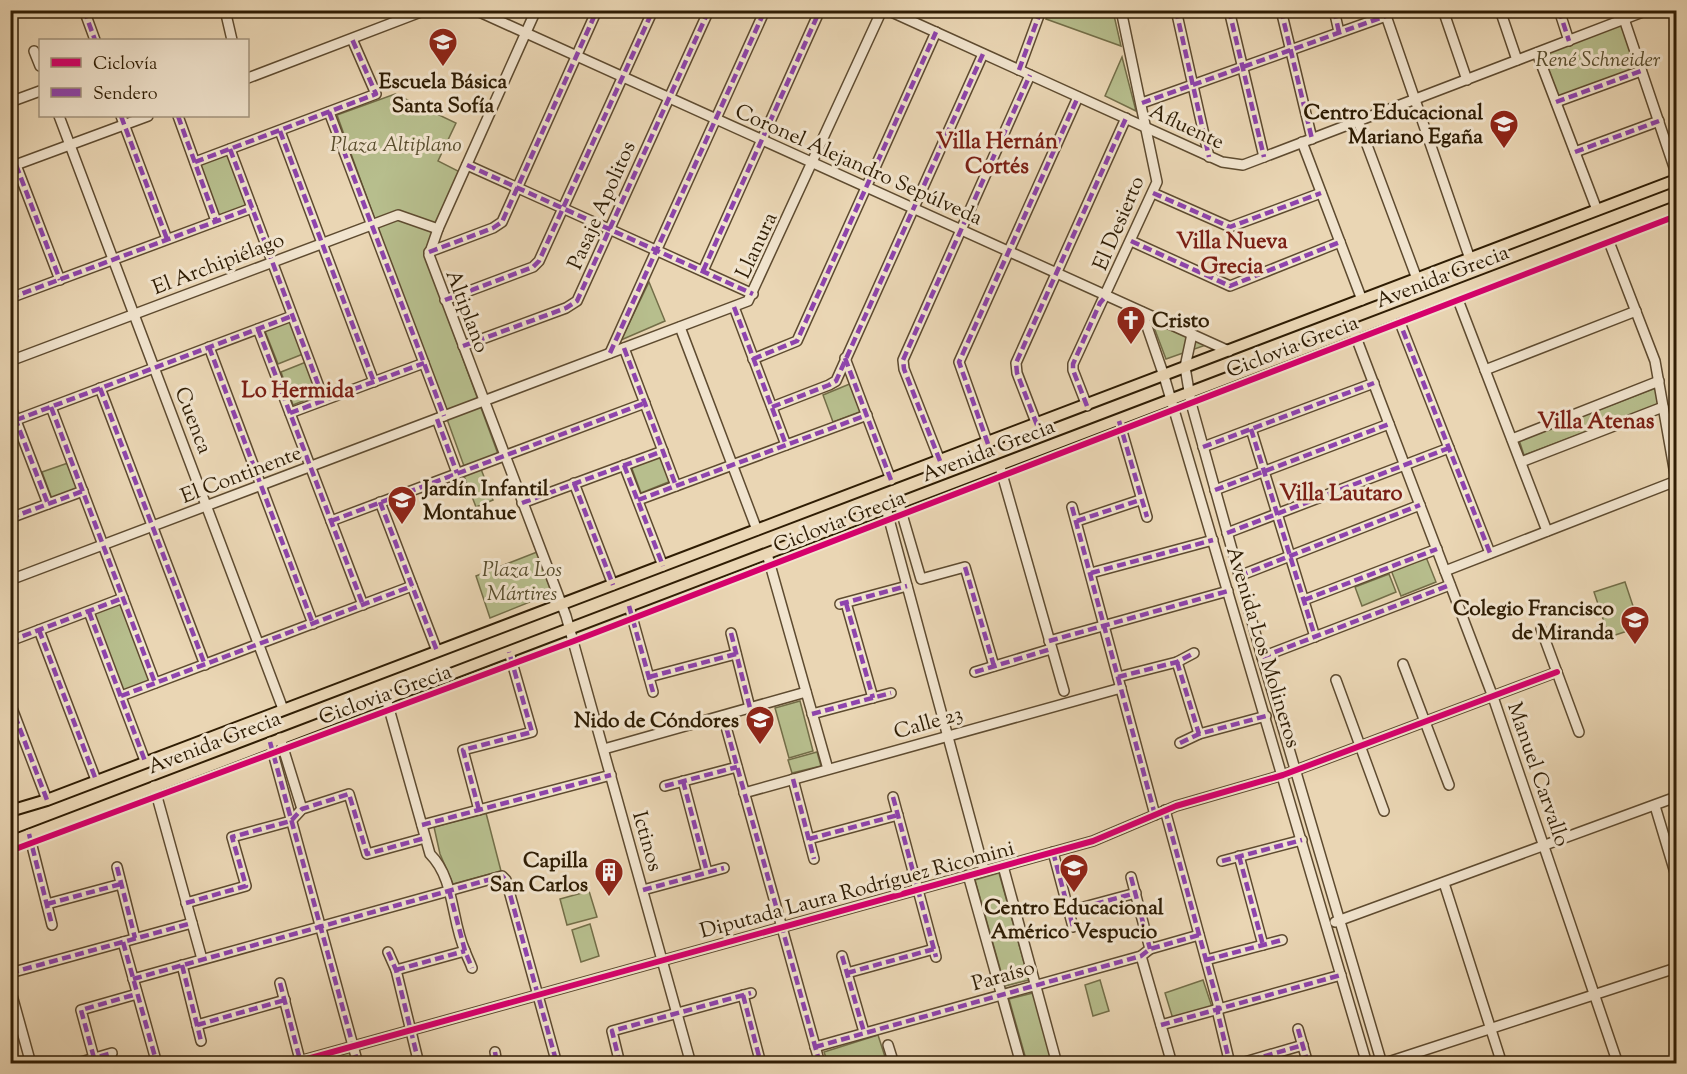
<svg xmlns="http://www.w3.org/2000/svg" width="1687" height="1074" font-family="'Sorts Mill Goudy',serif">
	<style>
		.green { fill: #b7be8d; stroke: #736e48; stroke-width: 1.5 }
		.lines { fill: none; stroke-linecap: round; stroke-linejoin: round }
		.minor-casing { stroke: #5e4b30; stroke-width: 12 }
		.major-casing { stroke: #2f1d04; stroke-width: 14 }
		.minor { stroke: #f1e4ce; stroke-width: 9 }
		.major { stroke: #ead6b4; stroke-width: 10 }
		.quiet { stroke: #8e44ad; stroke-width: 4.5; stroke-dasharray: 9 4.5; stroke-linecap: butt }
		.cycleway-casing { stroke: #f1e4ce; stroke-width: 10 }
		.cycleway { stroke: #d6006c; stroke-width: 6 }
		.labels { text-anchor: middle; stroke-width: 6; stroke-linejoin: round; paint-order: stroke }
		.park-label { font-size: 21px; font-style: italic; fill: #584d2d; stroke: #f1e4ce }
		.poi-label { font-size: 21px; font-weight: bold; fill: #2f1d04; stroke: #f1e4ce; text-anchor: end }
		.street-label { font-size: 21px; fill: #2f1d04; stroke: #f1e4ce }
		.neighbourhood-label { font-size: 22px; font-weight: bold; fill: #7a1f14; stroke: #f1e4ce }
	</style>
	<rect width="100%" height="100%" fill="#ead6b4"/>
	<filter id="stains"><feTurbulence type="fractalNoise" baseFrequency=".00333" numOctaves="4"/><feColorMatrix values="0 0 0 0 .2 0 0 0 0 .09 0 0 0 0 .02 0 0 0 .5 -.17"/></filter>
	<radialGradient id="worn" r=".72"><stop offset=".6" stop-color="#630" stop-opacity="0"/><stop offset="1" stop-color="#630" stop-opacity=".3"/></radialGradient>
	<g class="green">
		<path d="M1050,11H1113L1121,46L1046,19Z"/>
		<path d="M1621,25L1637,69L1558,98L1541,55Z"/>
		<path d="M1122,57L1136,111L1105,96Z"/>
		<path d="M395,94L456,123L438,161L460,172L424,253L498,454L464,466L337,115Z"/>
		<path d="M229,153L249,206L217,219L198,163Z"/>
		<path d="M649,282L665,321L621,340Z"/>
		<path d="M290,321L303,354L278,364L265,331Z"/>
		<path d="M1152,322L1206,345L1166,359Z"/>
		<path d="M306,362L318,395L293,405L281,372Z"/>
		<path d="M852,383L862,411L833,422L823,395Z"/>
		<path d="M1656,388L1658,405L1524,455L1519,440Z"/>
		<path d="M660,454L671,481L641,493L631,466Z"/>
		<path d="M68,463L78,489L52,499L42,472Z"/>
		<path d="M481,469L493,500L476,507L464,476Z"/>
		<path d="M537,552L552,593L490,618L476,576Z"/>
		<path d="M1426,557L1436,582L1401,596L1391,570Z"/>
		<path d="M1389,574L1396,592L1362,606L1355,587Z"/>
		<path d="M1625,582L1640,627L1609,637L1594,592Z"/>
		<path d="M122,602L153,682L123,693L92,613Z"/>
		<path d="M800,701L813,751L789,758L775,708Z"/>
		<path d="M817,752L821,766L792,773L788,760Z"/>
		<path d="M486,813L501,871L453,884L440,854L434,827Z"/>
		<path d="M999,873L1029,980L1005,986L975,880Z"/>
		<path d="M589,891L597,917L567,925L560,899Z"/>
		<path d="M590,924L599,956L581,962L572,930Z"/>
		<path d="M1100,980L1109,1011L1093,1016L1085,985Z"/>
		<path d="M1203,980L1212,1007L1173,1019L1165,993Z"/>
		<path d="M1033,993L1052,1063H1027L1009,999Z"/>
		<path d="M878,1035L887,1063H828L824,1052Z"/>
		<path d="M351,1049L355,1063H336L334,1053Z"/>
	</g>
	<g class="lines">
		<g class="minor-casing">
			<g id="minor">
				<path d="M84,10L95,40"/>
				<path d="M225,10L232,40"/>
				<path d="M475,10L1229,351"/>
				<path d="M536,10L438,229L429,255L566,616L691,1064"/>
				<path d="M887,10L1222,162L1243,165L1264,157L1648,10"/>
				<path d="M1176,10L1209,157"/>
				<path d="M1229,10L1264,157"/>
				<path d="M1281,10L1312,139"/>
				<path d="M1334,10L1339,32"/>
				<path d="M1384,10L1470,259"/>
				<path d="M1443,10L1467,80"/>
				<path d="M1500,10L1517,60"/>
				<path d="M1559,10L1569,41"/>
				<path d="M1621,10L1676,173"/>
				<path d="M34,51L40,66"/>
				<path d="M1537,53L1597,210"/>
				<path d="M1019,70L1041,10"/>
				<path d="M248,78L426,10"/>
				<path d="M10,102L40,91"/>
				<path d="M1556,102L1641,71"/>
				<path d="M1142,103L1386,16"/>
				<path d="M329,112L444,416"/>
				<path d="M59,116L283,709"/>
				<path d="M121,116L167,239"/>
				<path d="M178,116L216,221"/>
				<path d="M1358,121L1417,279"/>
				<path d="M280,131L374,382"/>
				<path d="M1302,142L1362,300"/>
				<path d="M230,149L324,400"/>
				<path d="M1575,152L1659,121"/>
				<path d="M195,162L376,94L352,39"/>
				<path d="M16,165L60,280"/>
				<path d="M467,165L753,294"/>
				<path d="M10,167L148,116"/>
				<path d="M1153,193L1230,227L1321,193"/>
				<path d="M1673,208L1676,219"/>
				<path d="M1606,234L1655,361L1676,480"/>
				<path d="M1131,241L1230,286L1340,242"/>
				<path d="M429,252L493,228L502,222L597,10"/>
				<path d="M703,271L820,10"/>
				<path d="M1455,292L1547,531"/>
				<path d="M10,298L252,208"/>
				<path d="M445,300L533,267L539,261L653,10"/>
				<path d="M734,307L786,445"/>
				<path d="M1142,312L1164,376L1367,1064"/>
				<path d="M1397,315L1490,553"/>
				<path d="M680,327L757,530"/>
				<path d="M258,329L363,605"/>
				<path d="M1354,332L1493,697L1618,1064"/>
				<path d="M1192,334L1185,367L1191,403L1262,657L1382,1064"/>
				<path d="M463,346L566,308L577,301L709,10"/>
				<path d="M209,347L313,624"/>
				<path d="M624,348L676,486"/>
				<path d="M610,353L765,10"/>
				<path d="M845,358L891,480"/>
				<path d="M753,359L797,341L936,32"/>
				<path d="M10,361L398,215L438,229"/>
				<path d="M1485,370L1636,311"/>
				<path d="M100,388L205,665"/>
				<path d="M10,405L48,504"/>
				<path d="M1087,406L1073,370V364L1157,182L1121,10"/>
				<path d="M51,407L155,683"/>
				<path d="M772,407L829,385L836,381L983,54"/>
				<path d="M290,413L424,363"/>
				<path d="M437,419L457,473"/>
				<path d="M16,420L292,316"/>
				<path d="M1119,421L1147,517"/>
				<path d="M1037,425L1017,373L1016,363L1126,118"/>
				<path d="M1251,429L1315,637"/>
				<path d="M1512,439L1659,381"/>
				<path d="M988,444L959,362L1078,97"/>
				<path d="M1203,447L1374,383"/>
				<path d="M940,461L904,369L903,360L1030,75"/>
				<path d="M1521,462L1663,407"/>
				<path d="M624,465L663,566"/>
				<path d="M1000,467L1064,691"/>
				<path d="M574,483L613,585"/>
				<path d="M1215,490L1389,424"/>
				<path d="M638,500L867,415"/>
				<path d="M380,502L437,651"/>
				<path d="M522,503L663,451"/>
				<path d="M899,504L921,579L965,567L994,666"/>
				<path d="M1072,507L1155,815"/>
				<path d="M886,508L984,870"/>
				<path d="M10,518L83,491"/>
				<path d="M331,521L645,403"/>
				<path d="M1077,521L1140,500"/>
				<path d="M1227,533L1449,448"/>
				<path d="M767,554L828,769"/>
				<path d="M1445,571L1676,481"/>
				<path d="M1091,573L1213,540"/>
				<path d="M1239,576L1420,505"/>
				<path d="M10,580L748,301L882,10"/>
				<path d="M1304,600L1437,549"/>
				<path d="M846,603L873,698"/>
				<path d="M840,604L907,586"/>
				<path d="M629,606L653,692"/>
				<path d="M89,612L145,761"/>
				<path d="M1541,629L1579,732"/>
				<path d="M39,630L96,780"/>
				<path d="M731,633L750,708"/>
				<path d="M10,641L123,598"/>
				<path d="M1049,641L1228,591"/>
				<path d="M1262,657L1450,585"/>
				<path d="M1177,662L1199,734"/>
				<path d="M1403,664L1449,785"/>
				<path d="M975,672L1051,649"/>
				<path d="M649,677L736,654"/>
				<path d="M1118,677L1177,662L1194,653"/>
				<path d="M1336,680L1384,811"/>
				<path d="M121,696L412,586"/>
				<path d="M386,698L430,854C455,879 451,920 465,951C467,957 470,962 472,968"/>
				<path d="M10,703L47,800"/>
				<path d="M812,714L891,693"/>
				<path d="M723,716L820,1064"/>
				<path d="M280,738L302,809"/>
				<path d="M270,742L358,1064"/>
				<path d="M1180,743L1199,734L1266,716"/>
				<path d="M604,749L806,692"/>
				<path d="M793,779L814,859"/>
				<path d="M683,781L707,872"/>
				<path d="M154,786L202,959"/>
				<path d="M665,786L737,767"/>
				<path d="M744,793L1121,688"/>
				<path d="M893,797L936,957"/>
				<path d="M1655,806L1676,876"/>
				<path d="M479,810L463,750L532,732L509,652"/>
				<path d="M1165,810L1218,1004V1014L1230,1064"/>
				<path d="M422,825L611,775"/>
				<path d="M29,834L52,925"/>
				<path d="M809,839L898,815"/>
				<path d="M1053,852L1073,927"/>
				<path d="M1239,856L1263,945"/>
				<path d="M1222,861L1302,840"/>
				<path d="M1003,866L1057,1064"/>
				<path d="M117,867L135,938"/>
				<path d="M968,875L1021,1064"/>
				<path d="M1131,877L1150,949"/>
				<path d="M1444,883L1502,1064"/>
				<path d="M643,890L724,868"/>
				<path d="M186,903L246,886L232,837L291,821L302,809L349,794L367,854L425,838"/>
				<path d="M47,904L121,884"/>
				<path d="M1069,911L1136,893"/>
				<path d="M1335,922L1676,797"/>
				<path d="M123,942L157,1064"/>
				<path d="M388,952L396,970L419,1064"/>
				<path d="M842,956L864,1032"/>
				<path d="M1141,956L1172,1064"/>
				<path d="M1206,960L1282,940"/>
				<path d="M182,965L201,1041"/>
				<path d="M396,970L465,951"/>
				<path d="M10,973L192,923"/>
				<path d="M847,973L934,949"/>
				<path d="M133,979L502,876L506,880L557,1064"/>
				<path d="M280,983L300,1060"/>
				<path d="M10,988L31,1064"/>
				<path d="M743,995L761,1064"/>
				<path d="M197,1025L285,1000"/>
				<path d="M1161,1025L1341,975"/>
				<path d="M1298,1029L1308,1064"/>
				<path d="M888,1045L894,1064"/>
				<path d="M815,1047L1141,956L1150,949L1199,935"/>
				<path d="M495,1052L497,1064"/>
				<path d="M94,1058L81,1010L137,994"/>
				<path d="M74,1064L112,1053"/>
				<path d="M289,1064L1093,841L1176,806L1283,775L1557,672"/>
				<path d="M620,1064L612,1031L751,993"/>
				<path d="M1238,1064L1303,1045"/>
				<path d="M1382,1064L1676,968"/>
			</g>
		</g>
		<g class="major-casing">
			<g id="major">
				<path d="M10,811L47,800L1676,180"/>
				<path d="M10,842L1676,207"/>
			</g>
		</g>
		<use href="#minor" class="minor"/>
		<use href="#major" class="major"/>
		<g class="quiet">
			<path d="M84,10L95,40"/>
			<path d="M1176,10L1209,157"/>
			<path d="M1229,10L1264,157"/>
			<path d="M1281,10L1312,139"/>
			<path d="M1334,10L1339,32"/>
			<path d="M1559,10L1569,41"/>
			<path d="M1019,70L1041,10"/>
			<path d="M1556,102L1641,71"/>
			<path d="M1142,103L1386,16"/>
			<path d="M329,112L444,416"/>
			<path d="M121,116L167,239"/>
			<path d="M178,116L216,221"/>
			<path d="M280,131L374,382"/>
			<path d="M230,149L324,400"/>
			<path d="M1575,152L1659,121"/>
			<path d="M195,162L376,94L352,39"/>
			<path d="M16,165L60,280"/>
			<path d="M467,165L753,294"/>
			<path d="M1153,193L1230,227L1321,193"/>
			<path d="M1131,241L1230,286L1340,242"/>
			<path d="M429,252L493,228L502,222L597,10"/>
			<path d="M703,271L820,10"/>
			<path d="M10,298L252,208"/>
			<path d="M445,300L533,267L539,261L653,10"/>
			<path d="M734,307L786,445"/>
			<path d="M1398,318L1490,553"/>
			<path d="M258,329L363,605"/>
			<path d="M463,346L566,308L577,301L709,10"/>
			<path d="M209,347L313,624"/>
			<path d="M624,348L676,486"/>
			<path d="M610,353L765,10"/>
			<path d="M845,358L891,480"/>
			<path d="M753,359L797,341L936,32"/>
			<path d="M100,388L205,665"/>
			<path d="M10,405L48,504"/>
			<path d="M1087,406L1073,370V364L1100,303L1106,296"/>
			<path d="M51,407L155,683"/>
			<path d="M772,407L829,385L836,381L983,54"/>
			<path d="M290,413L424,363"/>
			<path d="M437,419L457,473"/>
			<path d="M16,420L292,316"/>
			<path d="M1119,421L1147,517"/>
			<path d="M1037,425L1017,373L1016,363L1126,118"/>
			<path d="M1251,429L1315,637"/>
			<path d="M988,444L959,362L1078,97"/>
			<path d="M1203,447L1374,383"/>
			<path d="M940,461L904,369L903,360L1030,75"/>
			<path d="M624,465L663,566"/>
			<path d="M574,483L613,585"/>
			<path d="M1215,490L1389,424"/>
			<path d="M638,500L867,415"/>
			<path d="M380,502L437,651"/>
			<path d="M522,503L663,451"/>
			<path d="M1072,507L1155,815"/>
			<path d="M10,518L83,491"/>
			<path d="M331,521L645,403"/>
			<path d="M1077,521L1140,500"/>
			<path d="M1227,533L1449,448"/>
			<path d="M965,567L994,666"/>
			<path d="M1091,573L1213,540"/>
			<path d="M1239,576L1420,505"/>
			<path d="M1304,600L1437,549"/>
			<path d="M846,603L873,698"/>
			<path d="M840,604L907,586"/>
			<path d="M629,606L653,692"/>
			<path d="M89,612L145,761"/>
			<path d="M39,630L96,780"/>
			<path d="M731,633L750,708"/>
			<path d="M10,641L123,598"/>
			<path d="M1049,641L1228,591"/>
			<path d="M1262,657L1450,585"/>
			<path d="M1177,662L1199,734"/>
			<path d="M975,672L1051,649"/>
			<path d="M649,677L736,654"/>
			<path d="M1118,677L1177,662L1194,653"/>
			<path d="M121,696L412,586"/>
			<path d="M10,703L47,800"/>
			<path d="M812,714L891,693"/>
			<path d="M723,716L820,1064"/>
			<path d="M270,742L358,1064"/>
			<path d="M1180,743L1199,734L1266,716"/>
			<path d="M793,779L814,859"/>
			<path d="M683,781L707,872"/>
			<path d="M665,786L737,767"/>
			<path d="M893,797L936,957"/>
			<path d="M479,810L463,750L532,732L509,652"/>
			<path d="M1165,810L1218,1004V1014L1230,1064"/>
			<path d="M422,825L611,775"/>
			<path d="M29,834L52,925"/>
			<path d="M809,839L898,815"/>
			<path d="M1053,852L1073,927"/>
			<path d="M1239,856L1263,945"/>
			<path d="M1222,861L1302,840"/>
			<path d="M117,867L135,938"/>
			<path d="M1131,877L1150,949"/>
			<path d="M449,890L465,951L472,968"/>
			<path d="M643,890L724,868"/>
			<path d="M186,903L246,886L232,837L291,821L302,809L349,794L367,854L425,838"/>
			<path d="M47,904L121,884"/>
			<path d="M1069,911L1136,893"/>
			<path d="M123,942L157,1064"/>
			<path d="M388,952L396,970L419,1064"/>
			<path d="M842,956L864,1032"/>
			<path d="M1206,960L1282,940"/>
			<path d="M182,965L201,1041"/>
			<path d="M396,970L465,951"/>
			<path d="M10,973L192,923"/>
			<path d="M847,973L934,949"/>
			<path d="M133,979L502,876L506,880L557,1064"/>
			<path d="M280,983L300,1060"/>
			<path d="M743,995L761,1064"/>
			<path d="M197,1025L285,1000"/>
			<path d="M1161,1025L1341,975"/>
			<path d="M1298,1029L1308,1064"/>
			<path d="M815,1047L1141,956L1150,949L1199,935"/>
			<path d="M495,1052L497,1064"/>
			<path d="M94,1058L81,1010L137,994"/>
			<path d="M74,1064L112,1053"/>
			<path d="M620,1064L612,1031L751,993"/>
			<path d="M1238,1064L1303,1045"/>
		</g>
		<g class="cycleway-casing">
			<g id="cycleway">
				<path d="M10,851L574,641L1676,216"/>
				<path d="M289,1064L1093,841L1176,806L1283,775L1557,672"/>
			</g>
		</g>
		<use href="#cycleway" class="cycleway"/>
	</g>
	<defs>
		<g id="school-pin" transform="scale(1.5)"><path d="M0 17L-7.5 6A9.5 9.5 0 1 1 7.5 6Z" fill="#8f2418" stroke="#f1e4ce"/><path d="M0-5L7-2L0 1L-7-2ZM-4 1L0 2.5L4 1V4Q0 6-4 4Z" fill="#fff"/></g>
		<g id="church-pin" transform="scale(1.5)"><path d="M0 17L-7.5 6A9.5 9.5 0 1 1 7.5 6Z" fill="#8f2418" stroke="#f1e4ce"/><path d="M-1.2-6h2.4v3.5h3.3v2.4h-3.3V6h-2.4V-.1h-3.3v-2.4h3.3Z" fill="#fff"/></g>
		<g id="building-pin" transform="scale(1.5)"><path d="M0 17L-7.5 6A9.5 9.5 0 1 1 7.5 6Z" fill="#8f2418" stroke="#f1e4ce"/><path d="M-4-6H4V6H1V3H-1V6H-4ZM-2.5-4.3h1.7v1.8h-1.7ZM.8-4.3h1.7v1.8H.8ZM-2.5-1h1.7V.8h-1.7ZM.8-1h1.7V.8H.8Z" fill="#fff"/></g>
	</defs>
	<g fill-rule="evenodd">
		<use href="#school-pin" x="443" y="42"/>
		<use href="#school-pin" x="1504" y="124"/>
		<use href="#church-pin" x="1131" y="320"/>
		<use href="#school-pin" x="402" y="500"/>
		<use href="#school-pin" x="1635" y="620"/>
		<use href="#school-pin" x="760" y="720"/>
		<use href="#school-pin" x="1074" y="868"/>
		<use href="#building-pin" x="609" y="872"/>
	</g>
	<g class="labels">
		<g class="park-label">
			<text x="1598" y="66">René Schneider</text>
			<text x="396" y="151">Plaza Altiplano</text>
			<text x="522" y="576">Plaza Los<tspan x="522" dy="24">Mártires</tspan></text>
		</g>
		<g class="poi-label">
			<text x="443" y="88" text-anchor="middle">Escuela Básica<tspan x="443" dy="24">Santa Sofía</tspan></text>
			<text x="1483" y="119">Centro Educacional<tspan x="1483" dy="24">Mariano Egaña</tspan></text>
			<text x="1152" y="327" text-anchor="start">Cristo</text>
			<text x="423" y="495" text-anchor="start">Jardín Infantil<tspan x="423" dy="24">Montahue</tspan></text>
			<text x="1614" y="615">Colegio Francisco<tspan x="1614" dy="24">de Miranda</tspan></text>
			<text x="739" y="727">Nido de Cóndores</text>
			<text x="588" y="867">Capilla<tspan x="588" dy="24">San Carlos</tspan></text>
			<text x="1074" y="914" text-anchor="middle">Centro Educacional<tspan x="1074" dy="24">Américo Vespucio</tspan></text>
		</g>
		<g class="street-label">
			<text transform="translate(1187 126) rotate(25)" y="7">Afluente</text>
			<text transform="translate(859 164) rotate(24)" y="7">Coronel Alejandro Sepúlveda</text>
			<text transform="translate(601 205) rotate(-66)" y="7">Pasaje Apolitos</text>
			<text transform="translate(1118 223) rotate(-67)" y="7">El Desierto</text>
			<text transform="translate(756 245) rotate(-65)" y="7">Llanura</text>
			<text transform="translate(218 263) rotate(-21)" y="7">El Archipiélago</text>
			<text transform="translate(1442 276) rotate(-21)" y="7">Avenida Grecia</text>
			<text transform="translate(468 311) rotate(69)" y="7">Altiplano</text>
			<text transform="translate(1292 346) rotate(-21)" y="7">Ciclovia Grecia</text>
			<text transform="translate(194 420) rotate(69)" y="7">Cuenca</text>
			<text transform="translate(988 450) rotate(-21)" y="7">Avenida Grecia</text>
			<text transform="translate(241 474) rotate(-21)" y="7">El Continente</text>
			<text transform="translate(839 521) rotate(-21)" y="7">Ciclovia Grecia</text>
			<text transform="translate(1264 647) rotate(73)" y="7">Avenida Los Molineros</text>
			<text transform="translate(385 694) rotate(-20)" y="7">Ciclovia Grecia</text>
			<text transform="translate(928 722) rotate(-16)" y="7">Calle 23</text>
			<text transform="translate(214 742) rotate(-21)" y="7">Avenida Grecia</text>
			<text transform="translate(1539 774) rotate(71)" y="7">Manuel Carvallo</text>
			<text transform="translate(648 841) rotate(74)" y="7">Ictinos</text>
			<text transform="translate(857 889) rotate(-15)" y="7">Diputada Laura Rodríguez Ricomini</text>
			<text transform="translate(1003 975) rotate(-16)" y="7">Paraíso</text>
		</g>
		<g class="neighbourhood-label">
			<text x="997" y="148">Villa Hernán<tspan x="997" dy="25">Cortés</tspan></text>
			<text x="1232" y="248">Villa Nueva<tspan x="1232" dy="25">Grecia</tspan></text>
			<text x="298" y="397">Lo Hermida</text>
			<text x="1596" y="428">Villa Atenas</text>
			<text x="1341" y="500">Villa Lautaro</text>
		</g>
	</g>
	<rect width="1687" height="1074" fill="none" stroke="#ead6b4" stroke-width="36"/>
	<rect x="12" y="12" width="1663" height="1050" fill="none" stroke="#2f1d04" stroke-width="3"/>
	<rect x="18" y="18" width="1651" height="1038" fill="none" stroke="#2f1d04" stroke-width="1.5"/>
	<rect x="39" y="39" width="210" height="78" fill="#f1e4ce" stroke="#a3947d" stroke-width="1.5"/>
	<rect x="51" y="58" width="30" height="9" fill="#d6006c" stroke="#a3947d" stroke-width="1.5"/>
	<text x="93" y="69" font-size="18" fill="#2f1d04">Ciclovía</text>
	<rect x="51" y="88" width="30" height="9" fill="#8e44ad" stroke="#a3947d" stroke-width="1.5"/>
	<text x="93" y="99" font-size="18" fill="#2f1d04">Sendero</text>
	<rect width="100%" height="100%" filter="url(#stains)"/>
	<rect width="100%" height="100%" fill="url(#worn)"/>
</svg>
